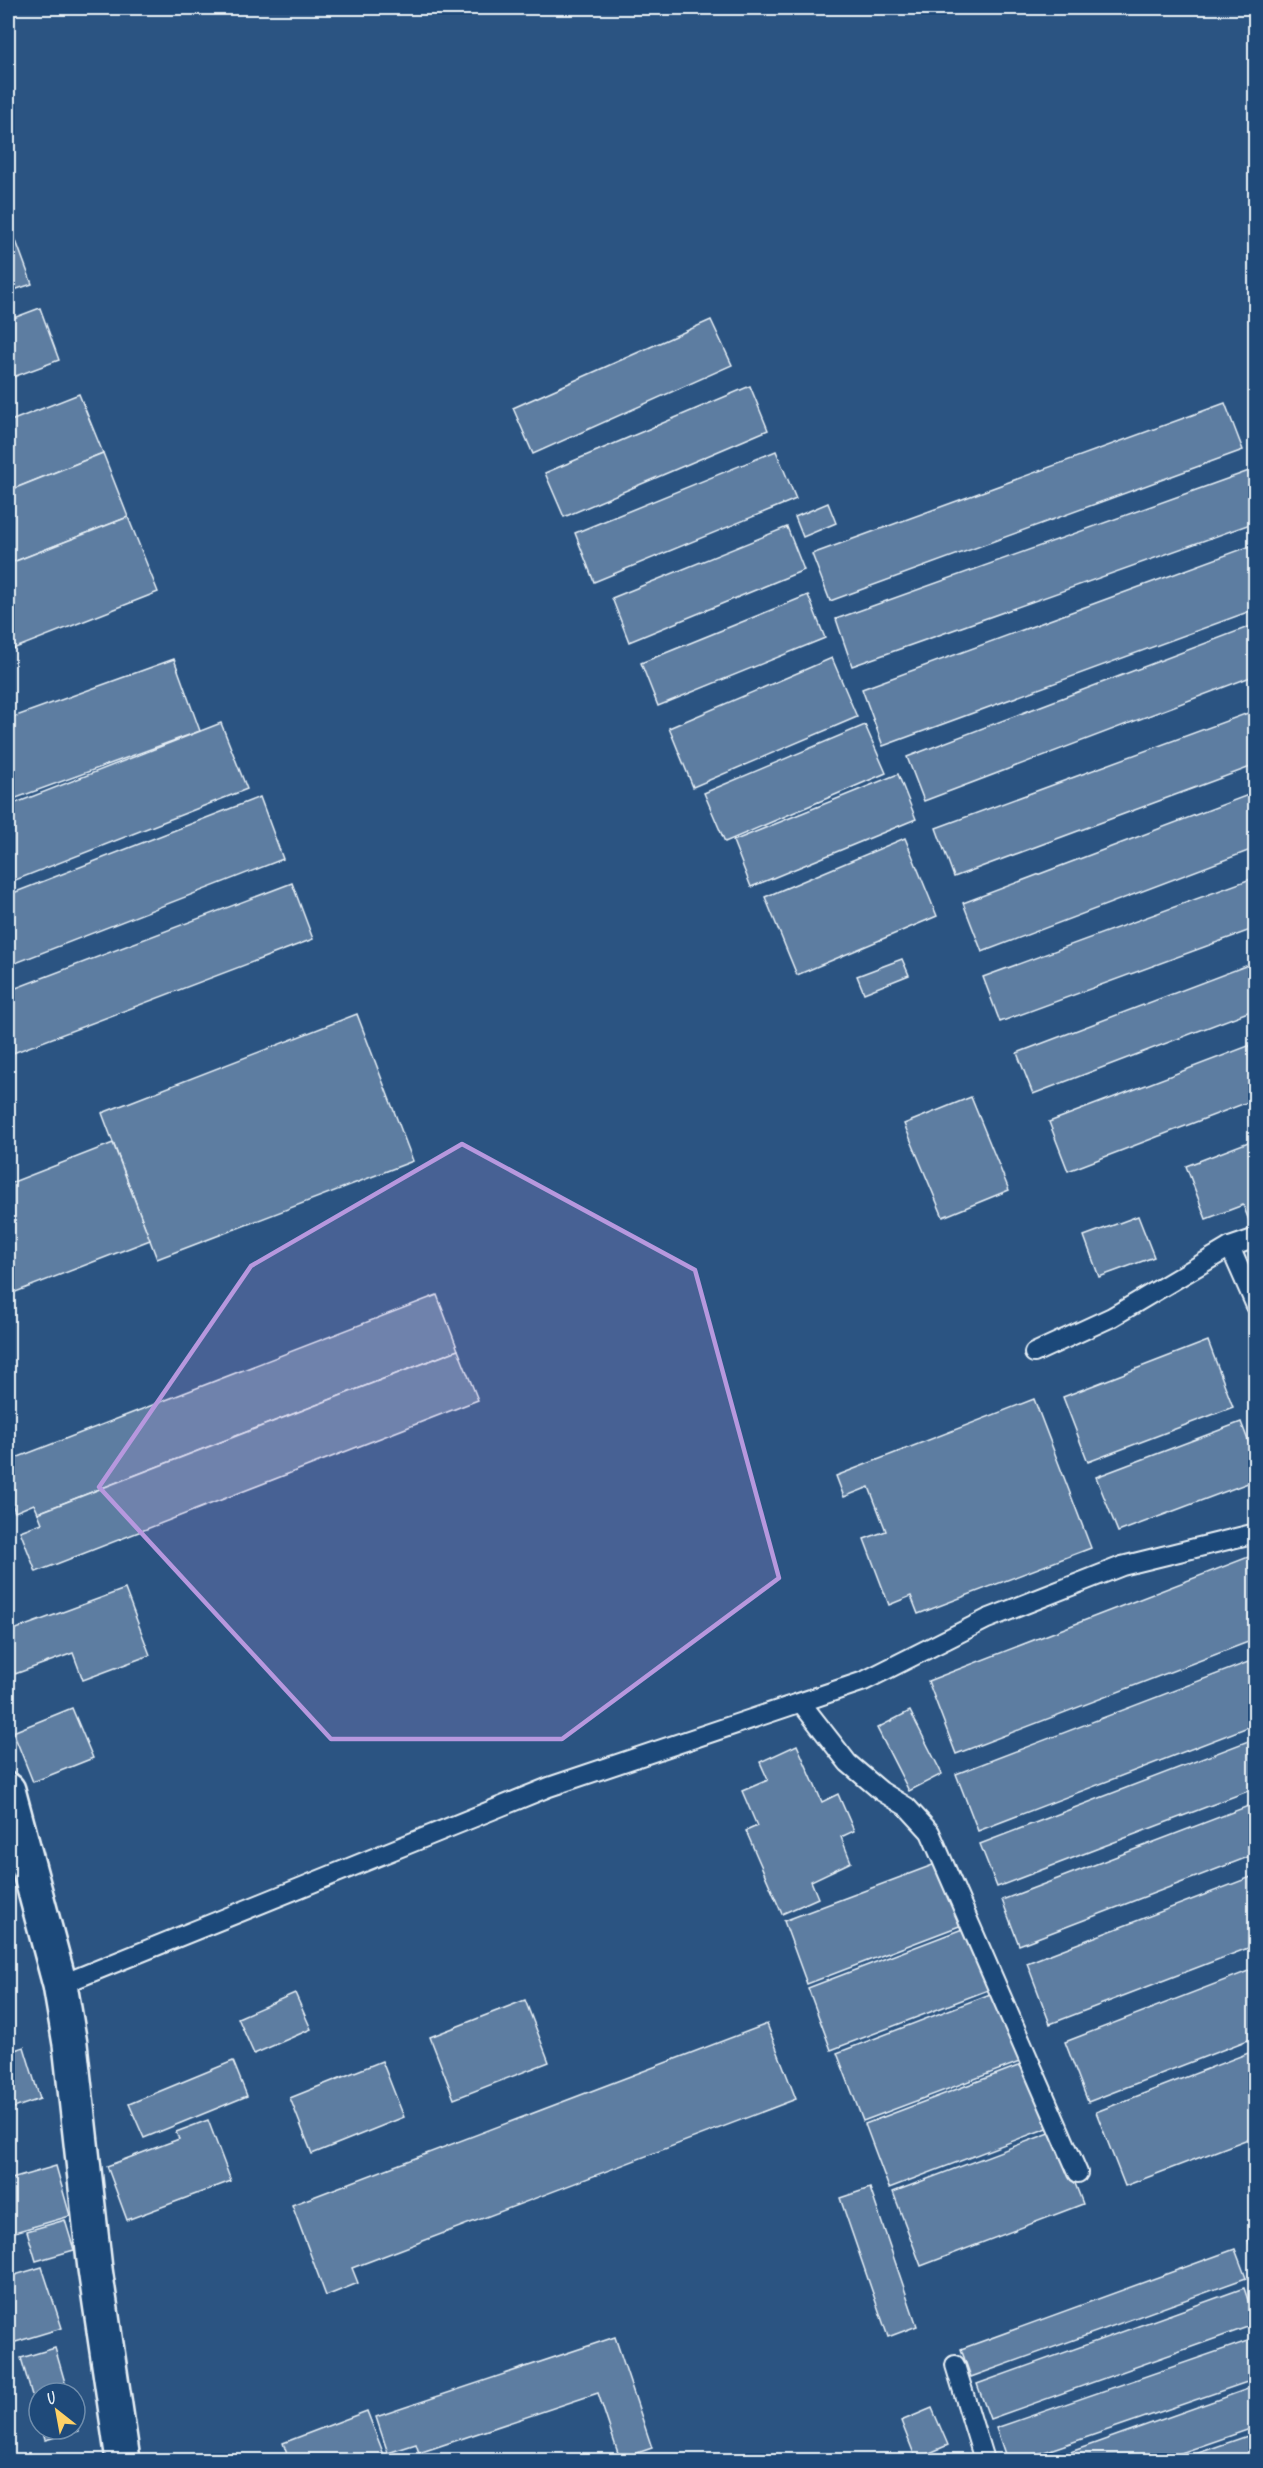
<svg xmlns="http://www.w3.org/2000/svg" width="1263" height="2468" font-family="Caveat,sans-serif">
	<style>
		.building { fill: #5d7da1; stroke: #e8f1f8; stroke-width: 1.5 }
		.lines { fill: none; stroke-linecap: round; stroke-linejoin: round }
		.lane-casing { stroke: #e8f1f8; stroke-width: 22 }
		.street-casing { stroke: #e8f1f8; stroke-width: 38 }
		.lane { stroke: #1f4a7a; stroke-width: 18 }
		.street { stroke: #1f4a7a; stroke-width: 33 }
		.marked { fill: #b798de; fill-opacity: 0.2; stroke: #b798de; stroke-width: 4.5; stroke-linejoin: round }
	</style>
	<rect width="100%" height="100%" fill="#2b5482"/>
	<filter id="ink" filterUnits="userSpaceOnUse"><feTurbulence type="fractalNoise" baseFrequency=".0167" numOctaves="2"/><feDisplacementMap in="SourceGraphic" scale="12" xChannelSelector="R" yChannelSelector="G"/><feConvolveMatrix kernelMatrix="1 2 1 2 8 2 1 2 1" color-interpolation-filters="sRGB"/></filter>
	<g filter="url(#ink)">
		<g class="building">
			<path d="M12,230L32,284L8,292V231Z"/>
			<path d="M40,308L59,360L8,379V320Z"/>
			<path d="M711,320L732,365L533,454L513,408Z"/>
			<path d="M750,386L768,430L564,517L545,473Z"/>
			<path d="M79,394L103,453L8,491V422Z"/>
			<path d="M1225,403L1243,450L830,601L812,554Z"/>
			<path d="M776,451L796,499L594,582L575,533Z"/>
			<path d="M103,453L128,517L8,564V491Z"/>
			<path d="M1249,471L1256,489V522L852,666L836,619Z"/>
			<path d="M828,503L836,523L803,537L795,517Z"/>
			<path d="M128,517L158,592L8,651V564Z"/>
			<path d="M787,527L804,570L629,642L612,598Z"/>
			<path d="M1256,544V609L883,746L862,689Z"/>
			<path d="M808,595L825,638L658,706L641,663Z"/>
			<path d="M1256,624V675L924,801L907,757Z"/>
			<path d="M832,658L857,717L693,787L669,728Z"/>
			<path d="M174,659L200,731L8,801V719Z"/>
			<path d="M1256,710V765L954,877L936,828Z"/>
			<path d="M221,723L247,789L8,883V806Z"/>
			<path d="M865,725L886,773L725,842L704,793Z"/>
			<path d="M898,774L916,819L751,887L733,841Z"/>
			<path d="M1256,792V848L982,952L963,903Z"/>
			<path d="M260,797L283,859L8,966V895Z"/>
			<path d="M905,838L937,916L797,975L765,897Z"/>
			<path d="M1256,877V928L1000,1022L983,977Z"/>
			<path d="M292,883L313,939L8,1055V991Z"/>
			<path d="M902,959L909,975L864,993L857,976Z"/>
			<path d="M1256,962V1009L1033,1094L1017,1053Z"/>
			<path d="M357,1014L413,1161L157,1259L102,1113Z"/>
			<path d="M1256,1043V1099L1068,1171L1049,1122Z"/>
			<path d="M971,1097L1009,1190L943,1217L904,1124Z"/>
			<path d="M1256,1139V1226L1252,1228L1243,1205L1206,1219L1186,1166Z"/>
			<path d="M113,1143L150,1240L8,1295V1184Z"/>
			<path d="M1138,1216L1154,1257L1099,1277L1084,1236Z"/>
			<path d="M437,1295L458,1350L38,1513L34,1504L15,1512L8,1493V1461Z"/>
			<path d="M1208,1341L1233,1407L1088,1462L1063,1397Z"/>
			<path d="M458,1350L478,1400L36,1572L20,1531L42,1523L38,1513Z"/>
			<path d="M1034,1399L1091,1548L918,1614L911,1596L889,1605L864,1539L886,1531L869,1487L844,1497L836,1476Z"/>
			<path d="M1241,1422L1256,1461V1480L1118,1532L1096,1477Z"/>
			<path d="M1256,1554V1639L956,1754L928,1681Z"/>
			<path d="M125,1589L150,1655L83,1680L73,1653L15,1674L8,1654V1632Z"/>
			<path d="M1256,1659V1724L978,1831L956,1774Z"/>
			<path d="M72,1708L93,1758L33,1782L13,1732Z"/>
			<path d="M910,1711L942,1774L909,1791L877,1728Z"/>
			<path d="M1256,1738V1788L997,1887L980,1844Z"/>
			<path d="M797,1745L822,1802L838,1794L854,1831L841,1837L851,1862L811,1881L818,1898L782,1914L746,1831L757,1826L742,1791L768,1780L760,1762Z"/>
			<path d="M1256,1803V1854L1019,1945L1002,1900Z"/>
			<path d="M938,1863L962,1925L807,1984L784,1921Z"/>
			<path d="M1256,1875V1945L1050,2024L1027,1963Z"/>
			<path d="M965,1928L988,1990L831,2050L808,1988Z"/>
			<path d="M1256,1968V2037L1088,2102L1065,2042Z"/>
			<path d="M998,1991L1025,2060L863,2121L837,2053Z"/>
			<path d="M295,1993L311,2029L254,2054L238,2018Z"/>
			<path d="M525,2000L549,2062L454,2099L430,2037Z"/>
			<path d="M767,2024L796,2099L352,2268L358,2283L326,2296L292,2205Z"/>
			<path d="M24,2047L40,2099L8,2110V2052Z"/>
			<path d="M1256,2050V2136L1125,2186L1096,2112Z"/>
			<path d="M233,2061L247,2096L144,2138L129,2104Z"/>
			<path d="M382,2061L404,2117L312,2154L290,2098Z"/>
			<path d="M1026,2063L1050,2127L889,2188L865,2124Z"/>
			<path d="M208,2120L231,2181L127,2220L107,2166L179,2139L176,2132Z"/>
			<path d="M1055,2131L1083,2204L921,2266L893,2192Z"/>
			<path d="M56,2166L70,2216L8,2234V2180Z"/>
			<path d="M870,2188L917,2326L888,2337L840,2198Z"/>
			<path d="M65,2220L74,2250L36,2261L27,2231Z"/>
			<path d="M1256,2237V2260L1248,2240Z"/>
			<path d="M1235,2249L1246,2278L971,2377L961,2349Z"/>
			<path d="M42,2267L62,2328L9,2344L8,2277Z"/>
			<path d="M1244,2288L1256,2324L990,2419L977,2384Z"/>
			<path d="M615,2337L652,2448L620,2459L598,2393L419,2453L416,2444L388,2453L376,2417Z"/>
			<path d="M1256,2338V2379L1021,2460H1007L996,2428Z"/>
			<path d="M55,2348L68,2393H39V2419L21,2358Z"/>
			<path d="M1256,2386V2427L1161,2460H1048Z"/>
			<path d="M932,2408L948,2445L916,2459L901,2421Z"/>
			<path d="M367,2411L386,2460H289L283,2443Z"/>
			<path d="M75,2417L79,2431L45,2440L42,2429H75Z"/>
			<path d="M1256,2433V2460H1178Z"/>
		</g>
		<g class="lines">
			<g class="lane-casing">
				<g id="lane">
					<path d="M1256,1238L1230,1247L1256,1306"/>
					<path d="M1034,1353L1112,1317L1230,1247"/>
					<path d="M802,1704L848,1763L881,1791L907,1807L930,1832L1078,2173"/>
					<path d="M60,1985L549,1787L864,1681L987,1619L1122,1566L1256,1533"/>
					<path d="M955,2365L984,2460"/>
				</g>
			</g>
			<g class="street-casing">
				<path id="street" d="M8,1790L60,1985L70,2044L95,2269L123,2460"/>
			</g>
			<use href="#lane" class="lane"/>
			<use href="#street" class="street"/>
		</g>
	</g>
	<path class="marked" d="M462,1144L695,1270L779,1578L562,1739H331L99,1487L251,1266Z"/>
	<rect width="1263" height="2468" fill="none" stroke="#1f4a7a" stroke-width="30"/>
	<rect x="15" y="15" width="1233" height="2438" fill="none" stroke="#e8f1f8" stroke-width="2" filter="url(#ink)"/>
	<g transform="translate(57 2411) rotate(329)"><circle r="28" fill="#1f4a7a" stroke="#6f8dac" stroke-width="1.5"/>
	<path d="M0-4.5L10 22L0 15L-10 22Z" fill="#ffd166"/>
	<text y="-9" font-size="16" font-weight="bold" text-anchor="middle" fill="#e8f1f8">U</text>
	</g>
</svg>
